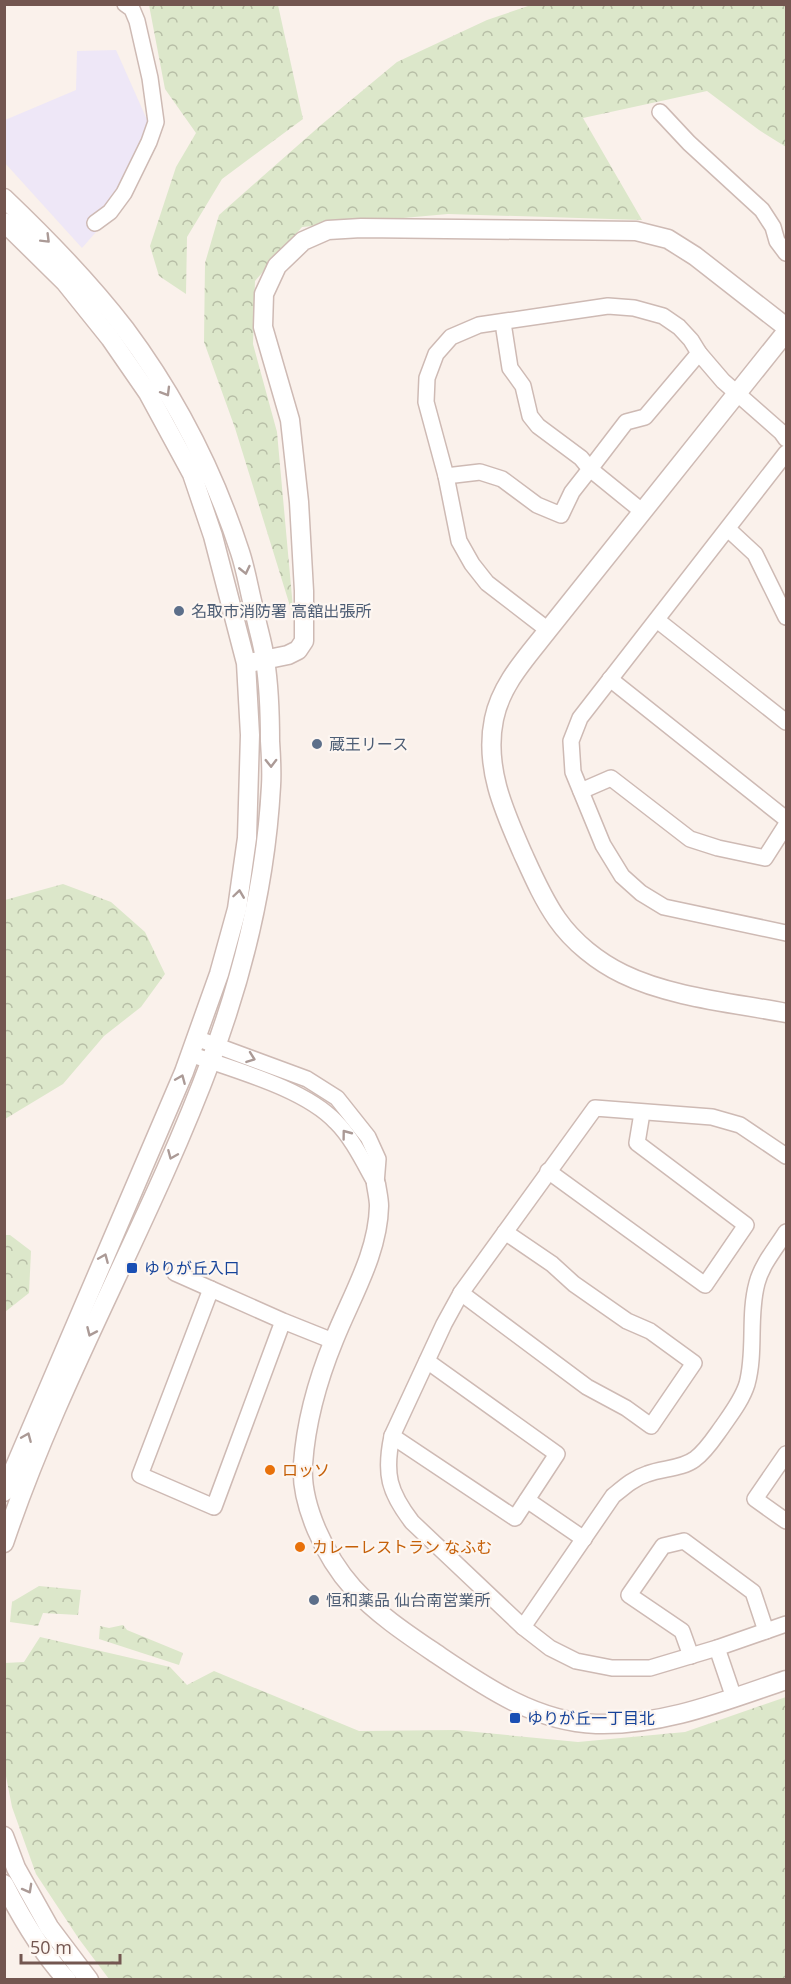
<svg xmlns="http://www.w3.org/2000/svg" width="791" height="1984" font-family="'Open Sans','Noto Sans JP',sans-serif">
	<style>
		.education { fill: #eee7f7 }
		.forest { fill: url(#forest-crowns) }
		.lines { fill: none; stroke-linecap: round; stroke-linejoin: round }
		.minor-casing { stroke: #cebab4; stroke-width: 18 }
		.tertiary-casing { stroke: #cebab4; stroke-width: 21 }
		.minor { stroke: #fff; stroke-width: 15 }
		.tertiary { stroke: #fff; stroke-width: 18 }
		.oneway { stroke: #ab9a96 }
		.service-dot { fill: #5c6f8a; stroke: #fdf6f1; stroke-width: 2 }
		.transit-dot { fill: #1a4fb4; stroke: #fdf6f1; stroke-width: 2 }
		.food-dot { fill: #e8710a; stroke: #fdf6f1; stroke-width: 2 }
		.labels { text-anchor: middle; stroke-width: 4.5; stroke-linejoin: round; paint-order: stroke }
		.service-label { font-size: 16px; fill: #4e5e75; stroke: #fdf6f1; text-anchor: start }
		.transit-label { font-size: 16px; fill: #164399; stroke: #fdf6f1; text-anchor: start }
		.food-label { font-size: 16px; fill: #c56008; stroke: #fdf6f1; text-anchor: start }
	</style>
	<defs>
		<pattern id="forest-crowns" width="20" height="18" patternUnits="userSpaceOnUse" patternTransform="scale(1.5)"><rect width="20" height="18" fill="#dce7ca"/><path d="M2 6a3 3 0 1 1 6 0M12 15a3 3 0 1 1 6 0" fill="none" stroke="#b7bea6"/></pattern>
	</defs>
	<rect width="100%" height="100%" fill="#faf1eb"/>
	<path class="education" d="M116,50L148,122L123,201L82,248L5,163V120L76,90L77,51Z"/>
	<g class="forest">
		<path d="M149,5H278L303,119L222,179L187,237L186,294L159,276L150,246L176,167L196,133L165,89Z"/>
		<path d="M531,5H786V147L759,130L707,91L583,118L642,220L448,214L302,227L255,281L253,344L277,432L294,619L235,428L204,342L205,263L219,215L321,125L397,62L487,20Z"/>
		<path d="M63,884L111,902L145,932L165,974L141,1007L104,1036L63,1084L5,1119V900Z"/>
		<path d="M5,1235H10L31,1251L29,1293L5,1312Z"/>
		<path d="M39,1586L81,1590L78,1615L43,1613L38,1626L10,1622L12,1602Z"/>
		<path d="M123,1625L127,1630L183,1653L179,1665L99,1639L100,1626L109,1628Z"/>
		<path d="M40,1637L170,1667L187,1685L214,1671L359,1731L455,1730L578,1742L685,1732L786,1697V1979H109L79,1939L36,1874L12,1807L5,1771V1663L24,1662Z"/>
	</g>
	<g class="lines">
		<g class="minor-casing">
			<g id="minor">
				<path d="M660,112L689,143L762,210L773,227L777,241L786,253"/>
				<path d="M95,223L110,212L124,193L149,142L156,122L150,78L137,21L132,9L125,4"/>
				<path d="M503,323L510,368L523,386L530,416L538,426L581,458L590,469L626,422L645,417L699,353"/>
				<path d="M786,453L580,718L571,741L573,772L603,845L622,876L641,893L664,907L786,933"/>
				<path d="M446,476L480,472L502,479L537,505L561,515L572,492L590,469L643,512"/>
				<path d="M728,529L755,554L786,617"/>
				<path d="M657,620L786,722"/>
				<path d="M548,630L487,583L472,564L459,541L446,476L426,402L427,378L436,354L451,337L479,325L608,306L634,308L663,316L679,327L691,340L699,353L723,381L781,432L786,439"/>
				<path d="M610,679L786,819"/>
				<path d="M581,791L611,778L690,839L718,848L765,858L786,825"/>
				<path d="M196,1038L307,1079L337,1098L368,1137L378,1159L376,1184"/>
				<path d="M190,1054C234,1070 304,1088 336,1122C353,1139 364,1163 376,1184"/>
				<path d="M786,1156L740,1125L712,1117L595,1108L461,1293L444,1324L392,1436C384,1474 389,1492 412,1522L523,1627L550,1648L576,1661L612,1668H650L717,1648L786,1624"/>
				<path d="M548,1171L705,1285L746,1225L637,1143L642,1113"/>
				<path d="M175,1273L211,1289"/>
				<path d="M461,1293L587,1387L626,1408L651,1426L694,1363L650,1331L627,1321L574,1284L552,1264L505,1232"/>
				<path d="M283,1321L214,1507L140,1475L211,1289L283,1321L333,1341"/>
				<path d="M392,1436L515,1518L557,1454L427,1361"/>
				<path d="M786,1454L755,1499L786,1521"/>
				<path d="M527,1500L584,1539"/>
				<path d="M523,1627L613,1496C624,1487 634,1478 647,1474C663,1468 682,1469 695,1459C706,1451 714,1438 722,1427C731,1414 742,1400 747,1384C756,1351 748,1316 757,1283C762,1264 776,1248 786,1232"/>
				<path d="M717,1648L734,1698"/>
				<path d="M691,1656L682,1631L629,1595L663,1546L684,1541L753,1592L766,1631"/>
			</g>
		</g>
		<g class="tertiary-casing">
			<g id="tertiary">
				<path d="M4,198C47,239 89,282 125,329C175,396 214,472 240,552C246,570 249,590 254,609C257,626 263,643 265,660C269,686 270,715 270,741C271,756 272,771 271,786C266,879 244,972 211,1060C150,1224 60,1376 4,1543"/>
				<path d="M4,222L65,282L110,338L148,393L192,474L213,536L246,663L250,735L247,838L237,909L219,974L184,1072L4,1492"/>
				<path d="M786,332L548,630C527,657 501,684 494,719C484,767 504,811 523,854C533,876 543,899 557,919C573,942 598,962 623,974C670,997 734,1003 786,1013"/>
				<path d="M254,662L288,655L298,650L304,641V591L299,502L290,420L263,327L264,294L277,266L303,241L328,230L361,228L636,231L668,239L695,256L786,327"/>
				<path d="M376,1184C377,1191 379,1199 379,1206C378,1254 351,1297 334,1340C318,1379 306,1421 303,1464C300,1505 326,1558 353,1588C377,1614 407,1634 435,1653C484,1686 535,1722 596,1724C663,1726 724,1701 786,1680"/>
				<path d="M4,1836L16,1868L49,1927L89,1980"/>
				<path d="M4,1884C21,1917 41,1952 67,1980"/>
			</g>
		</g>
		<use href="#minor" class="minor"/>
		<use href="#tertiary" class="tertiary"/>
	</g>
	<defs><path id="oneway-chevron" d="M-2-3.5L2.5 0L-2 3.5" fill="none" stroke-width="1.6" stroke-linecap="round" stroke-linejoin="round" transform="scale(1.5)"/></defs>
	<g class="oneway">
		<use href="#oneway-chevron" transform="translate(46 239) rotate(45)"/>
		<use href="#oneway-chevron" transform="translate(166 392) rotate(59)"/>
		<use href="#oneway-chevron" transform="translate(245 570) rotate(77)"/>
		<use href="#oneway-chevron" transform="translate(271 763) rotate(89)"/>
		<use href="#oneway-chevron" transform="translate(239 894) rotate(-82)"/>
		<use href="#oneway-chevron" transform="translate(251 1058) rotate(20)"/>
		<use href="#oneway-chevron" transform="translate(181 1079) rotate(-67)"/>
		<use href="#oneway-chevron" transform="translate(346 1134) rotate(-127)"/>
		<use href="#oneway-chevron" transform="translate(172 1155) rotate(113)"/>
		<use href="#oneway-chevron" transform="translate(104 1258) rotate(-67)"/>
		<use href="#oneway-chevron" transform="translate(91 1332) rotate(114)"/>
		<use href="#oneway-chevron" transform="translate(27 1437) rotate(-67)"/>
		<use href="#oneway-chevron" transform="translate(28 1889) rotate(61)"/>
	</g>
	<g class="service-dot">
		<circle cx="179" cy="611" r="6"/>
		<circle cx="317" cy="744" r="6"/>
		<circle cx="314" cy="1600" r="6"/>
	</g>
	<g class="transit-dot">
		<rect x="126" y="1262" width="12" height="12" rx="3"/>
		<rect x="509" y="1712" width="12" height="12" rx="3"/>
	</g>
	<g class="food-dot">
		<circle cx="270" cy="1470" r="6"/>
		<circle cx="300" cy="1547" r="6"/>
	</g>
	<g class="labels">
		<g class="service-label">
			<text x="191" y="617">名取市消防署 高舘出張所</text>
			<text x="329" y="750">蔵王リース</text>
			<text x="326" y="1606">恒和薬品 仙台南営業所</text>
		</g>
		<g class="transit-label">
			<text x="144" y="1274">ゆりが丘入口</text>
			<text x="527" y="1724">ゆりが丘一丁目北</text>
		</g>
		<g class="food-label">
			<text x="282" y="1476">ロッソ</text>
			<text x="312" y="1553">カレーレストラン なふむ</text>
		</g>
	</g>
	<rect width="791" height="1984" fill="none" stroke="#735650" stroke-width="12"/>
	<path d="M21 1954v9h99v-9" fill="none" stroke="#735650" stroke-width="3"/>
	<text x="30" y="1954" font-size="18" fill="#735650" stroke="#fdf6f1" stroke-width="4.5" paint-order="stroke">50 m</text>
</svg>
